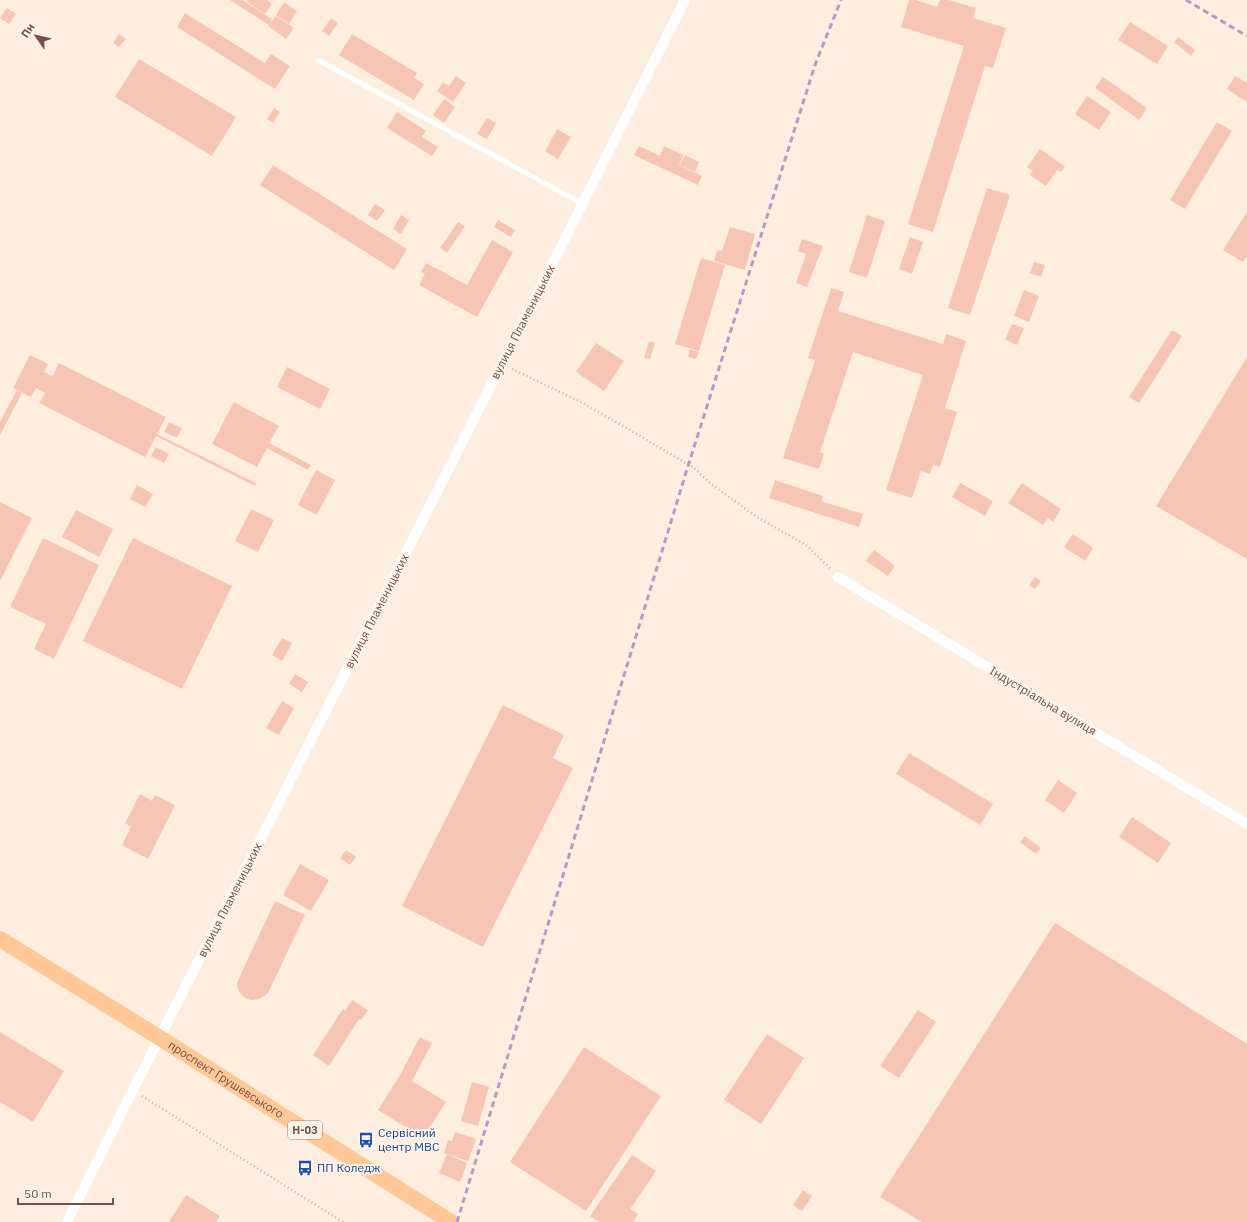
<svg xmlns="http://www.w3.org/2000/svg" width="1247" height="1222" font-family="'IBM Plex Sans',sans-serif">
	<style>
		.building { fill: #f7c5b4 }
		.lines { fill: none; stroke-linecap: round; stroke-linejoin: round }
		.path { stroke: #dba898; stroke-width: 2.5; stroke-dasharray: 1 3; stroke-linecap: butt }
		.lane { stroke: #fff; stroke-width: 5 }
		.street { stroke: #fff; stroke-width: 10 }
		.primary { stroke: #ffc896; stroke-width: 16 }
		.rail { stroke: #ae9ec8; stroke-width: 3; stroke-dasharray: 6 4; stroke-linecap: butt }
		.labels { text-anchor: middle; stroke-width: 4; stroke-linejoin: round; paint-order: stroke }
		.shield { fill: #fff2e8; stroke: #a08076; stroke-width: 1 }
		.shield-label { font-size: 11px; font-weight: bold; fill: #774f45 }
		.street-label { font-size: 12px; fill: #774f45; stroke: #fff2e8 }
		.transit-label { font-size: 12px; fill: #164399; stroke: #fff2e8; text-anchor: start }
	</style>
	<rect width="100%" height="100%" fill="#feeee0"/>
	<g class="building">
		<path d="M230,0H242L272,19L269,25Z"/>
		<path d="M248,0H267L272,4L265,14L247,2Z"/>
		<path d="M909,0H916L937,7L940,0H949L976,8L973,18L1006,28L993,68L985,66L933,232L908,224L964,46L901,27Z"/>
		<path d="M284,2L297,11L289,24L276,15Z"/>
		<path d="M7,8L16,14L9,24L0,18Z"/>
		<path d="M185,13L265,63L271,54L290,66L275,89L177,27Z"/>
		<path d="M276,16L294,28L286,39L268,26Z"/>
		<path d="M331,18L338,23L329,36L322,31Z"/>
		<path d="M1130,22L1168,46L1157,64L1118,40Z"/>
		<path d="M119,34L126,39L119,47L113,43Z"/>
		<path d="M352,34L417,73L414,78L424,84L414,100L339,55Z"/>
		<path d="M1178,37L1195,50L1191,56L1174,42Z"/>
		<path d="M139,59L236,117L212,156L115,97Z"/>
		<path d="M456,76L466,83L453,102L437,91L443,82L449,86Z"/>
		<path d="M1235,76L1247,83V102L1227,89Z"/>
		<path d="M1103,77L1147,108L1139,120L1095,88Z"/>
		<path d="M1087,96L1111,112L1099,130L1075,114Z"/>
		<path d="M444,99L455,107L444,123L433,115Z"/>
		<path d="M274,108L280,112L273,123L267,119Z"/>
		<path d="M397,112L426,131L422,137L438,147L432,156L387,128Z"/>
		<path d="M487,118L496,123L487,139L477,134Z"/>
		<path d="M1217,122L1232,131L1185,209L1170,200Z"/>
		<path d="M557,129L571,137L558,159L545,151Z"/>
		<path d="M639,146L660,156L664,146L684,155L679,165L702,176L698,185L634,155Z"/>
		<path d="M1040,149L1065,167L1061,172L1057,170L1046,186L1030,175L1033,171L1027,167Z"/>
		<path d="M685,155L699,162L695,172L680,165Z"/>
		<path d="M273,165L407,249L394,270L260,185Z"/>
		<path d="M987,188L1010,195L970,315L948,308Z"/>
		<path d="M375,204L385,210L377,221L368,215Z"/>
		<path d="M1247,212V256L1243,262L1223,250Z"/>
		<path d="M401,215L409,220L401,234L393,229Z"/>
		<path d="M867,215L885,221L867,278L849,272Z"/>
		<path d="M498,220L515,230L511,237L494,227Z"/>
		<path d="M458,222L465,226L447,253L440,248Z"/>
		<path d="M730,227L755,234L745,270L714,261L717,250L722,251Z"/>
		<path d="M910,237L923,242L912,274L899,269Z"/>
		<path d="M802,239L823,246L807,287L796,283L806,254L798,251Z"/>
		<path d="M492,240L513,252L477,317L419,285L425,274L421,272L426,263L467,285Z"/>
		<path d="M701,258L725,265L699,351L675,344Z"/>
		<path d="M1034,262L1045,265L1041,277L1030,273Z"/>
		<path d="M831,288L844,292L838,311L943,344L946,334L966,341L945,408L957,412L940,467L933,465L930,474L921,471L912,498L886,490L923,375L853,352L820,452L824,454L819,469L783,458L815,360L808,358Z"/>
		<path d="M1024,290L1039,296L1029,322L1014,316Z"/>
		<path d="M1012,324L1024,328L1017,345L1005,340Z"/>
		<path d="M1172,330L1182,336L1139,403L1129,397Z"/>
		<path d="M649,341L655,343L650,359L644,358Z"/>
		<path d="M596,343L624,361L604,391L576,372Z"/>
		<path d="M690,349L699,352L696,359L688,357Z"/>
		<path d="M30,355L48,364L44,372L53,376L59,363L166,417L157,434L256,483L255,486L156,436L145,457L39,403L45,393L36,388L31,397L13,388Z"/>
		<path d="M1247,357V559L1156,506Z"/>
		<path d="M287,367L330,389L320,409L277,387Z"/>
		<path d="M17,390L22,393L0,435V422Z"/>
		<path d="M234,402L279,426L269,443L311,465L308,470L267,448L257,467L212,444Z"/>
		<path d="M169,422L182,428L177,438L164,432Z"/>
		<path d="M156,447L169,454L164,463L151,456Z"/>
		<path d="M316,470L335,480L317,515L298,505Z"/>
		<path d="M775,480L823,496L821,501L863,514L859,527L769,498Z"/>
		<path d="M960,483L993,501L985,516L952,497Z"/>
		<path d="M1022,483L1061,509L1053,522L1048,518L1043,525L1008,503Z"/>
		<path d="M137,485L153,494L145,507L130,499Z"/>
		<path d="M0,502L32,518L0,581Z"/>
		<path d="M251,509L274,520L258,552L235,541Z"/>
		<path d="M76,510L113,529L99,557L62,537Z"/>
		<path d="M1073,534L1093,548L1085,561L1064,547Z"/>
		<path d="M43,538L99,565L54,659L34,649L46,624L10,607Z"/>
		<path d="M133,538L232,586L182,689L83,641Z"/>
		<path d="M874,550L895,566L888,576L866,561Z"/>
		<path d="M1035,577L1041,581L1035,589L1029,585Z"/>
		<path d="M282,638L292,643L282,661L272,655Z"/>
		<path d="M295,674L308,682L302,692L289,684Z"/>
		<path d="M282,701L294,708L279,735L266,728Z"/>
		<path d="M503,705L564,735L553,758L573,768L483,947L402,906Z"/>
		<path d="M909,753L993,804L980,825L896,774Z"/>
		<path d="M1058,780L1077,793L1064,813L1045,800Z"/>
		<path d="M140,794L152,801L155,795L175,805L148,859L122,845L131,827L125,823Z"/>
		<path d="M1132,817L1171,843L1158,863L1119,837Z"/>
		<path d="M1025,836L1041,848L1036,854L1020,842Z"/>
		<path d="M346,850L356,857L350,865L340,858Z"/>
		<path d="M300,864L329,880L311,911L283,895Z"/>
		<path d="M275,901L305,915L269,991L265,996L259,999L253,1000L247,999L242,995L238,990L237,984L239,978Z"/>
		<path d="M1055,923L1247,1044V1222H922L880,1197Z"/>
		<path d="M352,1000L368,1010L361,1020L359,1019L329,1066L313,1055L343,1009L345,1011Z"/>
		<path d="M918,1010L936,1022L899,1078L880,1066Z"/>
		<path d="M0,1032L64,1071L33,1122L0,1102Z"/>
		<path d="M767,1034L804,1058L761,1124L724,1100Z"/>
		<path d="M420,1037L432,1043L412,1081L446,1102L423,1138L378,1110L400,1075Z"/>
		<path d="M584,1047L661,1096L586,1211L510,1162Z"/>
		<path d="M472,1082L489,1087L478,1126L461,1121Z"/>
		<path d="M455,1132L476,1139L468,1161L444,1153L448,1140L452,1141Z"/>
		<path d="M447,1154L467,1163L460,1182L439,1173Z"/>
		<path d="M632,1155L656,1171L630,1209L638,1214L633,1222H599L590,1216Z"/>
		<path d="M803,1190L812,1196L802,1211L793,1205Z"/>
		<path d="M186,1195L220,1216L216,1222H169Z"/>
	</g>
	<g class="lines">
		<g class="path">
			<path d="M512,369L581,402L630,430L694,468L711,484L757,517L806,545L831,569"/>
			<path d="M142,1096L343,1222"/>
		</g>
		<path class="lane" d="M318,60L583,204"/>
		<g class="street">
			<path d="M838,577L1247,824"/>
			<path d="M67,1222L133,1090L502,364L685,0"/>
		</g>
		<path class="primary" id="s1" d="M0,939L160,1038L451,1222"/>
		<g class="rail">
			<path d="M1186,0L1247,36"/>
			<path d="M457,1222L688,466L815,65L841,0"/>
		</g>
	</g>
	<defs>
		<g id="bus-bare" transform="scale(1.2)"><path d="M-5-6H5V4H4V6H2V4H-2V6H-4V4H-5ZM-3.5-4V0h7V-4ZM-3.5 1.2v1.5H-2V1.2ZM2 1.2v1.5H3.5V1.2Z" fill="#1a4fb4" stroke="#fff2e8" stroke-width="2.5" paint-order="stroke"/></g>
	</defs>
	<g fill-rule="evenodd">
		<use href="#bus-bare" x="366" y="1140"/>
		<use href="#bus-bare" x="305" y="1168"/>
	</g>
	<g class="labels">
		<rect class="shield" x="288" y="1121" width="34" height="18" rx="3"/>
		<g class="shield-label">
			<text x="305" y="1134">Н-03</text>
		</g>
		<g class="street-label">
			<text transform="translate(523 322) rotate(-63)" y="4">вулиця Пламеницьких</text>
			<text transform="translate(377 611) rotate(-63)" y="4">вулиця Пламеницьких</text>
			<text transform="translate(1043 701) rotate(31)" y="4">Індустріальна вулиця</text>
			<text transform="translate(230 900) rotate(-63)" y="4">вулиця Пламеницьких</text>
			<text dy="4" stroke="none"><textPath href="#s1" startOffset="266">проспект Грушевського</textPath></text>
		</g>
		<g class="transit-label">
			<text x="378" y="1137">Сервісний<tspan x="378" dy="14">центр МВС</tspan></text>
			<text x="317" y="1172">ПП Коледж</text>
		</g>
	</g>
	<g transform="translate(36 36) rotate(304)" stroke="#fff2e8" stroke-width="3" paint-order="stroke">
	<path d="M0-3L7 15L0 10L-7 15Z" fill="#774f45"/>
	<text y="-6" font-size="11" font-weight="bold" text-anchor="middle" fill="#774f45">Пн</text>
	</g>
	<path d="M18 1198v6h95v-6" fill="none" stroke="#774f45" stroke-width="2"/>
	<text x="24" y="1198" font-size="12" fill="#774f45" stroke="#fff2e8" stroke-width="3" paint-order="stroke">50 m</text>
</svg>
